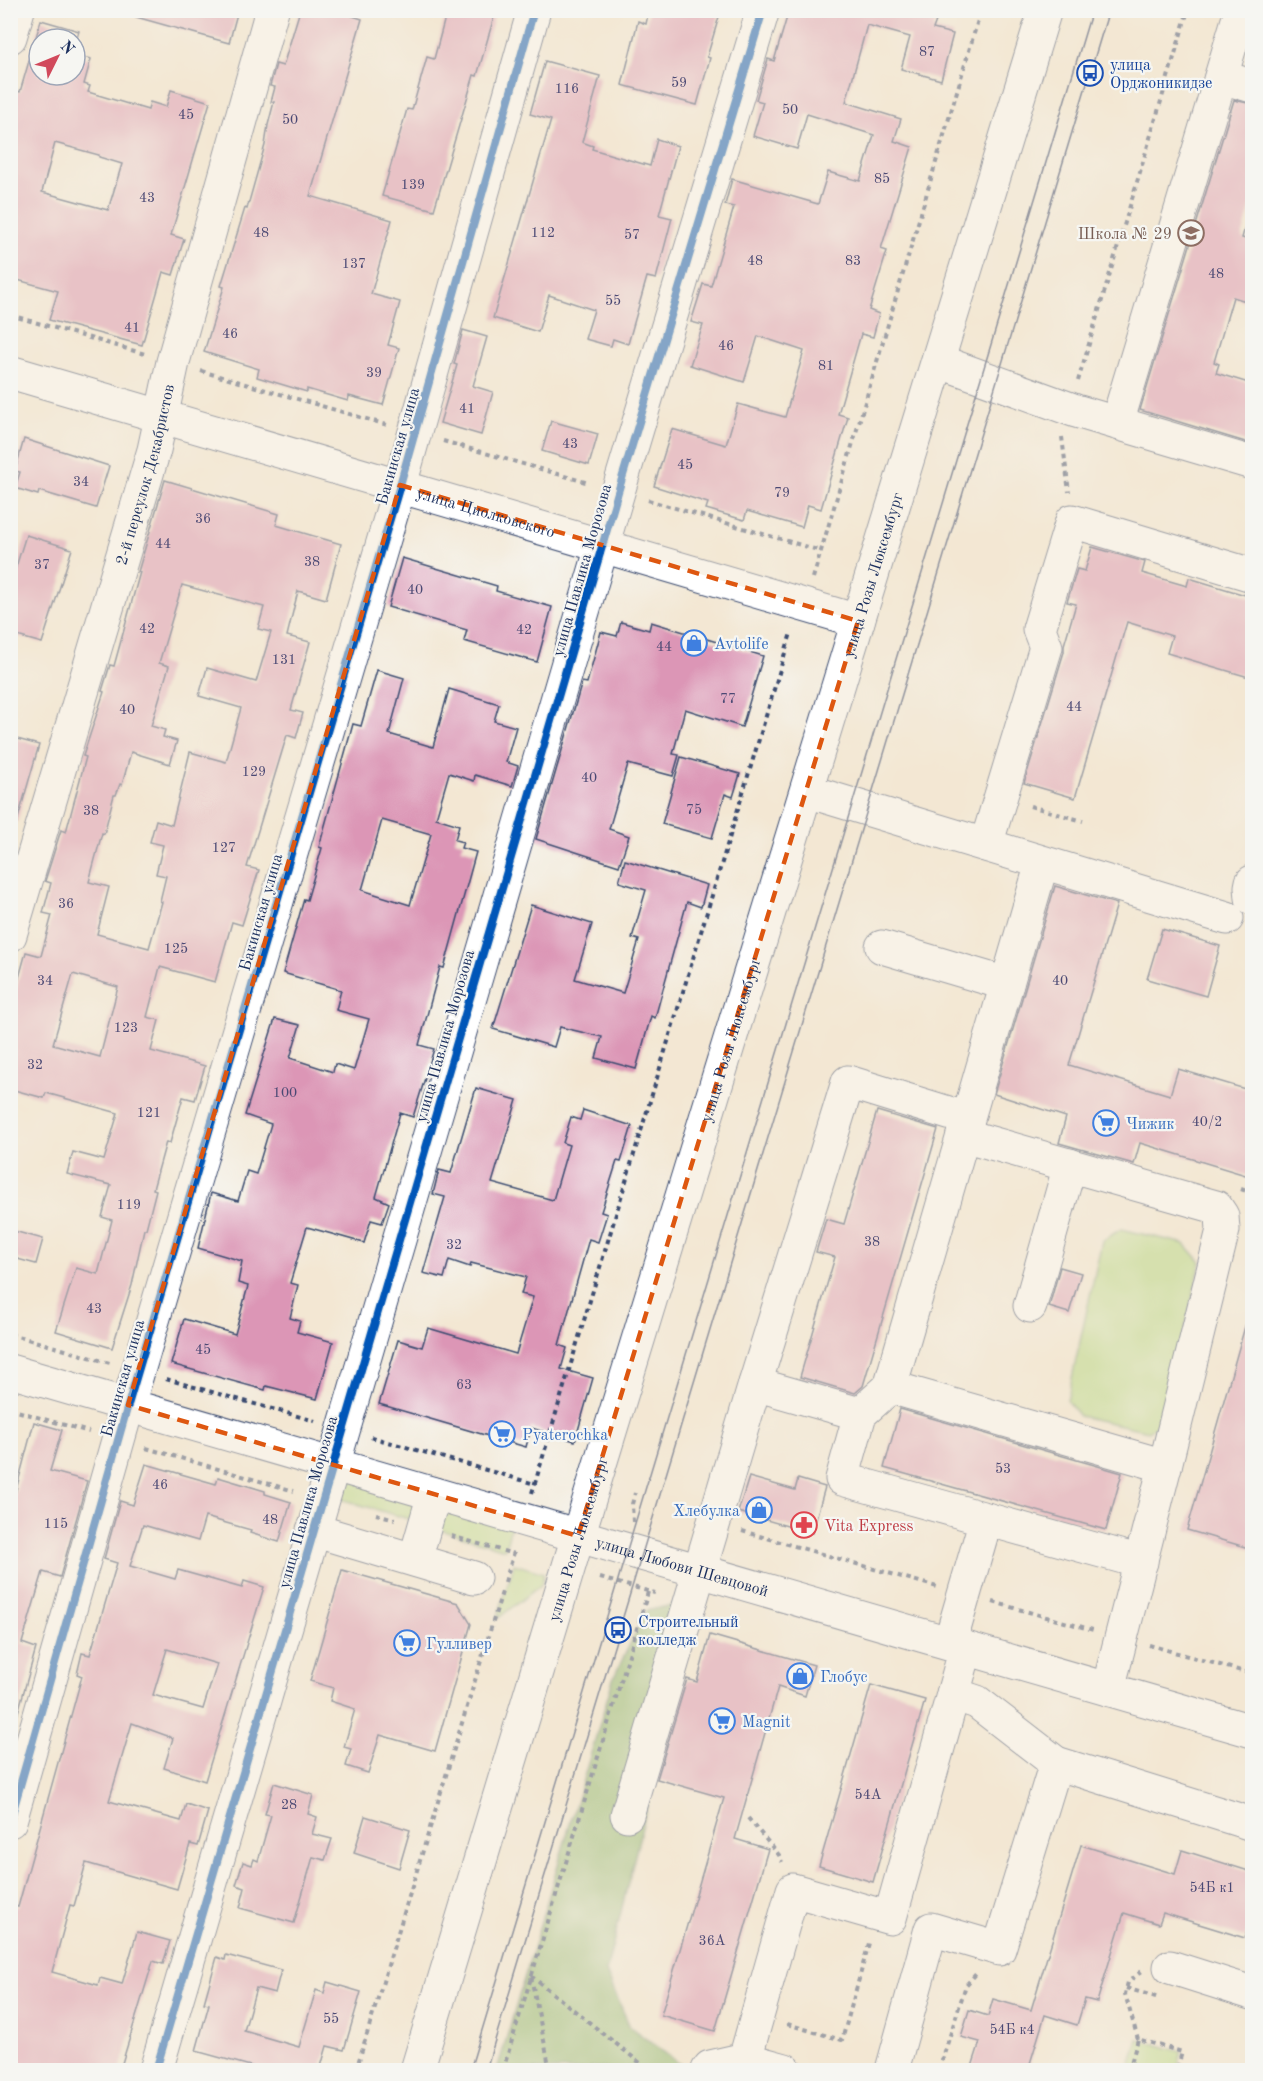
<svg xmlns="http://www.w3.org/2000/svg" width="1263" height="2081" font-family="'Old Standard TT',serif">
	<style>
		.green { fill: #b3d881; stroke: #678470; stroke-width: 1.5 }
		.forest { fill: #8eb86f; stroke: #547466; stroke-width: 1.5 }
		.building { fill: #dc96b6; fill-rule: evenodd }
		.lines { fill: none; stroke-linecap: round; stroke-linejoin: round }
		.minor-casing { stroke: #3b4b70; stroke-width: 35 }
		.major-casing { stroke: #3b4b70; stroke-width: 35 }
		.path { stroke: #3b4b70; stroke-width: 4; stroke-dasharray: 4.5 4.5; stroke-linecap: butt }
		.minor { stroke: #fff; stroke-width: 33 }
		.major { stroke: #fff; stroke-width: 33 }
		.tram { stroke: #1b2f5e; stroke-width: 1.5 }
		.cycleway-casing { stroke: #f6f6f2; stroke-width: 11 }
		.cycleway { stroke: #0057b8; stroke-width: 8 }
		.marked { fill: none; stroke: #de5710; stroke-width: 4.5; stroke-dasharray: 12 8; stroke-linejoin: round }
		.labels { text-anchor: middle; stroke-width: 4.5; stroke-linejoin: round; paint-order: stroke }
		.number-label { font-size: 14px; fill: #4b4974 }
		.transit-label { font-size: 16px; fill: #164399; stroke: #f6f6f2; text-anchor: start }
		.education-label { font-size: 16px; fill: #785e54; stroke: #f6f6f2; text-anchor: end }
		.street-label { font-size: 16px; fill: #1b2f5e; stroke: #f6f6f2 }
		.shop-label { font-size: 16px; fill: #366cbe; stroke: #f6f6f2; text-anchor: start }
		.health-label { font-size: 16px; fill: #be3a42; stroke: #f6f6f2; text-anchor: start }
	</style>
	<rect width="100%" height="100%" fill="#f6f6f2"/>
	<filter id="ink" filterUnits="userSpaceOnUse"><feTurbulence type="fractalNoise" baseFrequency=".0167" numOctaves="2"/><feDisplacementMap in="SourceGraphic" scale="12" xChannelSelector="R" yChannelSelector="G"/><feConvolveMatrix kernelMatrix="1 2 1 2 8 2 1 2 1" color-interpolation-filters="sRGB"/></filter>
	<filter id="wash" filterUnits="userSpaceOnUse"><feTurbulence type="fractalNoise" baseFrequency=".008" numOctaves="4" result="noise"/><feDisplacementMap in="SourceGraphic" scale="24" xChannelSelector="R" yChannelSelector="G"/><feGaussianBlur stdDeviation="1.35" result="paint"/><feColorMatrix in="noise" values="0 0 0 0 0 0 0 0 0 0 0 0 0 0 0 0 0 1.4 0 .05"/><feComposite in="paint" operator="in"/></filter>
	<g filter="url(#wash)">
		<rect width="100%" height="100%" fill="#f3e7d3"/>
		<g class="green">
			<path d="M1121,1229L1185,1244L1201,1262L1163,1421L1148,1431L1079,1416L1067,1401L1102,1241Z"/>
			<path d="M336,1474L419,1498L412,1520L330,1496Z"/>
			<path d="M444,1506L511,1526L505,1549L437,1529Z"/>
			<path d="M514,1564L544,1573L541,1585L497,1619Z"/>
			<path d="M1138,2039L1182,2052L1177,2070H1129Z"/>
		</g>
		<path class="forest" d="M676,1604L692,1626L606,1972L630,2027L688,2070H609L591,2067L589,2070H497L613,1679L646,1611Z"/>
		<g id="blocks">
			<g class="building">
				<path d="M137,10H238L229,43L136,17Z"/>
				<path d="M300,10H334L362,19L310,196L392,220L371,294L400,302L388,345L399,348L383,405L349,396L348,401L307,389V392L257,377L259,369L204,352L224,287L221,286L245,208L247,209L265,145L268,125L274,102H271L275,87L270,86L276,64L283,66Z"/>
				<path d="M447,10H496L477,76L474,75L434,210L382,196L407,109L412,110L427,57L434,59Z"/>
				<path d="M649,10H721L707,57L710,58L697,105L622,85L638,21L646,24Z"/>
				<path d="M789,10H899L936,21L933,29L953,34L941,80L901,69L910,37L867,25L846,102L901,119L894,141L912,147L881,249L887,251L869,310L879,314L873,337L861,334L838,414L848,417L821,509L808,505L802,527L747,511L744,520L706,509L708,503L654,486L672,429L726,445L738,404L785,417L804,351L758,336L744,382L690,365L703,325L691,322L703,284L711,286L734,207L725,205L732,179L818,204L828,172L860,181L874,135L807,114L797,149L753,136L763,102L756,100L768,59L774,61Z"/>
				<path d="M41,20L79,31L75,44V39H39V75H75V55L91,59L84,84L90,86L88,92L148,110L150,102L166,107L171,90L210,102L171,235L184,239L173,275L163,272L142,345L49,320L58,291L10,278V90L20,92ZM55,143L99,155V157L122,164L108,210L42,192Z"/>
				<path d="M545,61L600,76L582,142L593,146L592,149L650,166L657,139L678,146L659,215L672,218L656,279L647,277L628,344L613,339L611,346L585,339L594,310L549,295L538,332L493,318L551,120L530,114Z"/>
				<path d="M1234,100L1252,104V202L1242,238L1252,241V303L1233,297L1214,362L1219,364L1216,373L1252,384V444L1140,410Z"/>
				<path d="M463,330L487,337L473,386L493,392L481,435L440,423L457,365L454,364Z"/>
				<path d="M551,421L598,434L589,465L542,451Z"/>
				<path d="M24,439L109,466L96,508L39,491L38,495L15,488L20,472L15,471Z"/>
				<path d="M165,480L279,514L276,525L341,544L326,599L298,591L287,636L310,642L291,710L303,713L296,738L287,735L247,867L259,870L242,925L232,922L215,982L160,967L147,1017L159,1020L151,1051L205,1066L195,1100L183,1097L170,1143L166,1142L153,1189L156,1190L146,1229H144L132,1285L112,1348L56,1331L76,1268L98,1274L112,1220L102,1217L111,1185L67,1174L73,1152L104,1160L118,1113L46,1093L44,1098L10,1089V995L14,996L26,952L41,956L52,915L43,913L51,883L45,881L61,830L66,832L86,757L83,756L104,692L102,691L110,665L114,666L140,572H138ZM182,585L264,607L258,629L271,632L256,682L207,668L199,696L241,708L226,762L190,752L172,825L156,820L150,842L163,845L156,874L166,876L160,901L162,902L149,948L97,934L109,887L89,882L102,833L104,834L114,795H116L120,784L122,785L131,752L170,764L177,741L163,737L165,730L151,726L169,666L159,663ZM73,974L118,987L100,1057L53,1044Z"/>
				<path d="M26,535L72,549L42,643L10,634V586Z"/>
				<path d="M1092,547L1145,562L1142,573L1187,586L1189,578L1252,597V678L1167,653L1172,636L1127,622L1075,798L1024,783L1064,652V645L1076,604L1067,602L1077,569L1085,571Z"/>
				<path d="M402,558L497,586L496,591L552,607L537,662L464,641L467,630L388,607Z"/>
				<path d="M621,622L649,630L651,622L763,656L742,727L685,709L673,754L679,755L673,776L628,764L609,829L629,836L619,866L536,839L582,682L587,683L601,632L617,636Z"/>
				<path d="M377,670L404,678L389,734L433,747L449,689L499,704L494,721L516,727L506,762L518,766L512,786L475,775L474,781L449,773L436,818L459,825L455,840L463,842L461,848L476,852L444,968L440,967L419,1045L434,1049L413,1117L400,1113L376,1197L389,1203L382,1223L371,1220L364,1243L307,1227L290,1283L298,1285L290,1318L300,1321L297,1332L333,1342L317,1399L266,1386L265,1390L171,1364L184,1319L235,1334L248,1286L238,1283L242,1261L198,1248L211,1193L238,1201L247,1171L256,1174L271,1124L245,1115L275,1019L300,1025L290,1058L333,1072L335,1064L354,1070L369,1019L336,1010L341,990L283,973L304,899L307,900L322,848L319,847L353,724L361,726ZM382,820L431,834L410,905L362,890Z"/>
				<path d="M10,737L39,745L17,822L10,821Z"/>
				<path d="M681,757L740,774L733,797L725,794L712,838L662,824Z"/>
				<path d="M625,860L707,885L701,907L687,902L655,1018L651,1016L636,1069L596,1058L602,1037L560,1027L554,1047L493,1029L531,905L592,924L575,979L623,993L639,940L632,938L646,890L619,882Z"/>
				<path d="M1055,886L1117,904L1069,1065L1170,1095L1178,1069L1252,1091V1177L1140,1143L1134,1164L1059,1143L1066,1117L994,1094Z"/>
				<path d="M1162,929L1220,946L1206,996L1147,979Z"/>
				<path d="M476,1088L517,1100L492,1183L553,1200L569,1145L563,1143L571,1117L580,1120L583,1110L632,1126L621,1162L617,1161L601,1212L607,1214L598,1242L589,1239L559,1345L567,1348L561,1369L593,1378L575,1441L531,1428L526,1447L379,1404L398,1340L422,1347L428,1328L516,1354L533,1297L521,1294L526,1277L471,1263L470,1267L449,1260L444,1278L423,1273L445,1197L433,1194L439,1170L451,1173Z"/>
				<path d="M877,1111L938,1129L863,1386L855,1393L800,1377L835,1257L816,1252L826,1219L844,1224Z"/>
				<path d="M10,1230L43,1239L36,1264L10,1257Z"/>
				<path d="M1060,1267L1081,1273L1069,1313L1049,1307Z"/>
				<path d="M1246,1323L1252,1324V1549L1187,1530Z"/>
				<path d="M900,1409L1122,1473L1106,1530L884,1468Z"/>
				<path d="M34,1422L62,1430L50,1471L87,1481L60,1577L43,1572L22,1643L36,1648L17,1716L10,1715V1493L15,1494Z"/>
				<path d="M146,1464L216,1484L218,1477L265,1491V1494L291,1502L279,1542L250,1533L251,1530L205,1517L198,1541L143,1525L130,1566L175,1579L178,1570L242,1588L244,1581L264,1587L205,1781L164,1768L173,1738L132,1723L109,1801L181,1821L186,1804L208,1811L198,1846L190,1844L177,1889L86,1863L74,1906L70,1905L52,1972L98,1985L100,1978L122,1984L137,1932L170,1941L163,1964L153,1961L120,2070H10V1905L18,1907L82,1676L77,1674L82,1653L90,1655L117,1563L104,1559L120,1501L133,1505ZM167,1649L217,1664L203,1709L153,1695Z"/>
				<path d="M749,1477L795,1490L798,1479L825,1487L812,1533L738,1512Z"/>
				<path d="M342,1570L458,1603L471,1624L435,1751L380,1735L368,1773L346,1766L351,1749L344,1747L355,1709L330,1701L333,1688L310,1681Z"/>
				<path d="M710,1635L814,1665L805,1696L778,1687L735,1839L768,1849L715,2031L661,2015L724,1798L657,1779L687,1679L697,1682Z"/>
				<path d="M871,1685L925,1700L873,1882L819,1866Z"/>
				<path d="M274,1783L313,1795L308,1814L317,1817L312,1834L332,1839L325,1860L313,1857L294,1923L240,1908L245,1888L236,1885L243,1862L252,1865L254,1859L258,1861L271,1815L265,1814Z"/>
				<path d="M365,1816L410,1830L399,1868L354,1853Z"/>
				<path d="M1081,1845L1175,1874L1182,1850L1252,1872V1930L1248,1928L1245,1938L1163,1913L1159,1924L1124,1913L1097,2002L1085,1999L1077,2025L1045,2015L1028,2070H971L980,2042L961,2037L969,2010L988,2016L993,1999L1031,2010Z"/>
				<path d="M226,1955L281,1970L275,1993L256,1988L244,2031L299,2047L316,1990L324,1993L327,1982L361,1992L344,2050L327,2046L320,2070H265L196,2051L209,2004L204,2003L217,1957L225,1960Z"/>
			</g>
		</g>
	</g>
	<g filter="url(#ink)">
		<use href="#blocks" fill-opacity="0" stroke="#3b4b70" stroke-width="1.5"/>
		<g class="lines">
			<g class="minor-casing">
				<g id="minor">
					<path d="M10,37L18,10"/>
					<path d="M1221,77L1252,86"/>
					<path d="M938,361L1076,411L1252,463"/>
					<path id="s1" d="M10,372L858,621"/>
					<path d="M1117,423L1241,10"/>
					<path d="M807,791L1227,918"/>
					<path d="M986,845L1046,647L1039,629L1072,521L1252,575"/>
					<path d="M1042,863L890,1387L1165,1466L1108,1689"/>
					<path d="M1252,882L1251,887L1252,898"/>
					<path id="s2" d="M10,935L154,450L173,362L272,10"/>
					<path d="M882,947L1007,984"/>
					<path d="M963,1135L1216,1207L1222,1216L1223,1230L1165,1466"/>
					<path d="M1030,1306L1070,1165"/>
					<path id="s3" d="M10,1371L1252,1731"/>
					<path d="M755,1384L860,1414"/>
					<path d="M890,1387L860,1414L842,1479L986,1519L950,1643"/>
					<path d="M986,1519L1141,1562"/>
					<path d="M313,1530L474,1578"/>
					<path d="M415,1560L434,1494"/>
					<path d="M953,1694L977,1702L1056,1763"/>
					<path d="M627,1815L755,1384L848,1082L968,1119"/>
					<path d="M10,1821L128,1405L400,485L534,10"/>
					<path d="M1170,1967L1252,1993"/>
					<path d="M745,2059L785,2070"/>
					<path d="M156,2070L618,492L763,10"/>
					<path d="M708,2070L710,2067L745,2059L793,1890L890,1918L966,1648"/>
					<path d="M892,2070L931,1929L999,1949L1056,1763L1252,1824"/>
				</g>
			</g>
			<g class="major-casing">
				<g id="major">
					<path id="s4" d="M417,2070L578,1536L1045,10"/>
				</g>
			</g>
			<g class="path">
				<path d="M10,315L145,354"/>
				<path d="M201,371L387,425"/>
				<path d="M1078,381L1188,10"/>
				<path d="M1062,437L1069,492"/>
				<path d="M443,441L589,483"/>
				<path d="M648,500L821,551"/>
				<path d="M813,578L981,10"/>
				<path d="M1030,806L1083,821"/>
				<path d="M1241,1189L1252,1193"/>
				<path d="M10,1334L110,1363"/>
				<path d="M166,1379L315,1421"/>
				<path d="M10,1409L89,1432"/>
				<path d="M371,1437L535,1484"/>
				<path d="M146,1448L294,1491"/>
				<path d="M532,1493L791,633"/>
				<path d="M376,1514L395,1519"/>
				<path d="M633,1522L632,1504L635,1493"/>
				<path d="M742,1531L937,1587"/>
				<path d="M451,1536L514,1554"/>
				<path d="M600,1578L655,1593"/>
				<path d="M505,1582L515,1549"/>
				<path d="M993,1602L1093,1630"/>
				<path d="M1149,1645L1252,1674"/>
				<path d="M748,1818L779,1855L782,1862"/>
				<path d="M531,1976L649,2070"/>
				<path d="M531,1977L550,2070"/>
				<path d="M1126,1988L1159,1998"/>
				<path d="M787,2024L842,2040L869,1943"/>
				<path d="M1138,2039L1125,1994L1128,1982L1142,1971"/>
				<path d="M356,2070L502,1592"/>
				<path d="M503,2070L648,1592"/>
				<path d="M939,2070L966,1985L976,1974"/>
				<path d="M1129,2070L1138,2039L1182,2052L1177,2070"/>
			</g>
			<use href="#minor" class="minor"/>
			<use href="#major" class="major"/>
			<g class="tram">
				<path d="M470,2070L1092,10"/>
				<path d="M486,2070L1109,10"/>
			</g>
			<g class="cycleway-casing">
				<g id="cycleway">
					<path d="M10,1821L128,1405L400,485L534,10"/>
					<path d="M156,2070L618,492L763,10"/>
				</g>
			</g>
			<use href="#cycleway" class="cycleway"/>
		</g>
	</g>
	<path d="M0 0H1263V2081H0ZM400,485L858,621L578,1536L128,1405Z" fill="#f3e7d3" fill-opacity=".55" fill-rule="evenodd"/>
	<path class="marked" d="M400,485L858,621L578,1536L128,1405Z"/>
	<defs>
		<g id="bus-ring" transform="scale(1.35)"><circle r="9.5" fill="#f6f6f2" stroke="#1a4fb4" stroke-width="1.5"/><path d="M-5-6H5V4H4V6H2V4H-2V6H-4V4H-5ZM-3.5-4V0h7V-4ZM-3.5 1.2v1.5H-2V1.2ZM2 1.2v1.5H3.5V1.2Z" fill="#1a4fb4"/></g>
		<g id="school-ring" transform="scale(1.35)"><circle r="9.5" fill="#f6f6f2" stroke="#8d6e63" stroke-width="1.5"/><path d="M0-5L7-2L0 1L-7-2ZM-4 1L0 2.5L4 1V4Q0 6-4 4Z" fill="#8d6e63"/></g>
		<g id="shop-ring" transform="scale(1.35)"><circle r="9.5" fill="#f6f6f2" stroke="#3f7fe0" stroke-width="1.5"/><path d="M-5-2.5h2.3a2.7 3.5 0 0 1 5.4 0H5L5.5 6h-11ZM-1.5-2.5h3a1.5 2.3 0 0 0-3 0Z" fill="#3f7fe0"/></g>
		<g id="supermarket-ring" transform="scale(1.35)"><circle r="9.5" fill="#f6f6f2" stroke="#3f7fe0" stroke-width="1.5"/><path d="M-6-5.5h2.5l.6 2H6L4.5 2H-2.5L-4.4-4H-6ZM-1.5 3.2a1.3 1.3 0 1 0 .1 0ZM3 3.2a1.3 1.3 0 1 0 .1 0Z" fill="#3f7fe0"/></g>
		<g id="pharmacy-ring" transform="scale(1.35)"><circle r="9.5" fill="#f6f6f2" stroke="#e0444e" stroke-width="1.5"/><path d="M-2-6h4v4h4v4h-4v4h-4v-4h-4v-4h4Z" fill="#e0444e"/></g>
	</defs>
	<g fill-rule="evenodd">
		<use href="#bus-ring" x="1090" y="73"/>
		<use href="#school-ring" x="1191" y="233"/>
		<use href="#shop-ring" x="694" y="643"/>
		<use href="#supermarket-ring" x="1106" y="1123"/>
		<use href="#supermarket-ring" x="502" y="1434"/>
		<use href="#shop-ring" x="759" y="1510"/>
		<use href="#pharmacy-ring" x="804" y="1525"/>
		<use href="#bus-ring" x="618" y="1630"/>
		<use href="#supermarket-ring" x="407" y="1643"/>
		<use href="#shop-ring" x="800" y="1676"/>
		<use href="#supermarket-ring" x="722" y="1721"/>
	</g>
	<g class="labels">
		<g class="number-label">
			<text x="927" y="56">87</text>
			<text x="679" y="87">59</text>
			<text x="567" y="93">116</text>
			<text x="790" y="114">50</text>
			<text x="186" y="119">45</text>
			<text x="290" y="124">50</text>
			<text x="882" y="183">85</text>
			<text x="413" y="189">139</text>
			<text x="147" y="202">43</text>
			<text x="261" y="237">48</text>
			<text x="543" y="237">112</text>
			<text x="632" y="239">57</text>
			<text x="755" y="265">48</text>
			<text x="853" y="265">83</text>
			<text x="354" y="268">137</text>
			<text x="1216" y="278">48</text>
			<text x="613" y="305">55</text>
			<text x="132" y="332">41</text>
			<text x="230" y="338">46</text>
			<text x="726" y="350">46</text>
			<text x="826" y="370">81</text>
			<text x="374" y="377">39</text>
			<text x="467" y="413">41</text>
			<text x="570" y="448">43</text>
			<text x="685" y="469">45</text>
			<text x="81" y="486">34</text>
			<text x="782" y="497">79</text>
			<text x="203" y="523">36</text>
			<text x="163" y="548">44</text>
			<text x="312" y="566">38</text>
			<text x="42" y="569">37</text>
			<text x="415" y="594">40</text>
			<text x="147" y="633">42</text>
			<text x="524" y="634">42</text>
			<text x="664" y="651">44</text>
			<text x="284" y="664">131</text>
			<text x="728" y="703">77</text>
			<text x="1074" y="711">44</text>
			<text x="127" y="714">40</text>
			<text x="254" y="776">129</text>
			<text x="589" y="782">40</text>
			<text x="694" y="814">75</text>
			<text x="91" y="815">38</text>
			<text x="224" y="852">127</text>
			<text x="66" y="908">36</text>
			<text x="176" y="953">125</text>
			<text x="45" y="985">34</text>
			<text x="1060" y="985">40</text>
			<text x="126" y="1032">123</text>
			<text x="35" y="1069">32</text>
			<text x="285" y="1097">100</text>
			<text x="149" y="1117">121</text>
			<text x="1207" y="1126">40/2</text>
			<text x="129" y="1209">119</text>
			<text x="872" y="1246">38</text>
			<text x="454" y="1249">32</text>
			<text x="94" y="1313">43</text>
			<text x="203" y="1354">45</text>
			<text x="464" y="1389">63</text>
			<text x="1003" y="1473">53</text>
			<text x="160" y="1489">46</text>
			<text x="270" y="1524">48</text>
			<text x="56" y="1528">115</text>
			<text x="868" y="1799">54А</text>
			<text x="289" y="1809">28</text>
			<text x="1212" y="1892">54Б к1</text>
			<text x="712" y="1945">36А</text>
			<text x="331" y="2023">55</text>
			<text x="1012" y="2034">54Б к4</text>
		</g>
		<g class="transit-label">
			<text x="1110" y="70">улица<tspan x="1110" dy="18">Орджоникидзе</tspan></text>
			<text x="638" y="1627">Строительный<tspan x="638" dy="18">колледж</tspan></text>
		</g>
		<g class="education-label">
			<text x="1172" y="239">Школа № 29</text>
		</g>
		<g class="street-label">
			<text transform="translate(397 446) rotate(-74)" y="6">Бакинская улица</text>
			<text dy="6" stroke="none"><textPath href="#s2" startOffset="480">2-й переулок Декабристов</textPath></text>
			<text dy="6" stroke="none"><textPath href="#s1" startOffset="496">улица Циолковского</textPath></text>
			<text transform="translate(581 570) rotate(-74)" y="6">улица Павлика Морозова</text>
			<text dy="6" stroke="none"><textPath href="#s4" startOffset="1563">улица Розы Люксембург</textPath></text>
			<text transform="translate(260 912) rotate(-74)" y="6">Бакинская улица</text>
			<text transform="translate(444 1036) rotate(-74)" y="6">улица Павлика Морозова</text>
			<text dy="6" stroke="none"><textPath href="#s4" startOffset="1077">улица Розы Люксембург</textPath></text>
			<text transform="translate(122 1378) rotate(-74)" y="6">Бакинская улица</text>
			<text transform="translate(307 1502) rotate(-74)" y="6">улица Павлика Морозова</text>
			<text dy="6" stroke="none"><textPath href="#s4" startOffset="555">улица Розы Люксембург</textPath></text>
			<text dy="6" stroke="none"><textPath href="#s3" startOffset="700">улица Любови Шевцовой</textPath></text>
		</g>
		<g class="shop-label">
			<text x="714" y="649">Avtolife</text>
			<text x="1126" y="1129">Чижик</text>
			<text x="522" y="1440">Pyaterochka</text>
			<text x="740" y="1516" text-anchor="end">Хлебулка</text>
			<text x="426" y="1649">Гулливер</text>
			<text x="820" y="1682">Глобус</text>
			<text x="742" y="1727">Magnit</text>
		</g>
		<g class="health-label">
			<text x="824" y="1531">Vita Express</text>
		</g>
	</g>
	<rect width="1263" height="2081" fill="none" stroke="#f6f6f2" stroke-width="36"/>
	<g transform="translate(57 57) rotate(47)"><circle r="28" fill="#f6f6f2" stroke="#9ea6b7" stroke-width="1.5"/>
	<path d="M0-4.5L10 22L0 15L-10 22Z" fill="#d1495b"/>
	<text y="-9" font-size="16" font-weight="bold" text-anchor="middle" fill="#1b2f5e">N</text>
	</g>
</svg>
